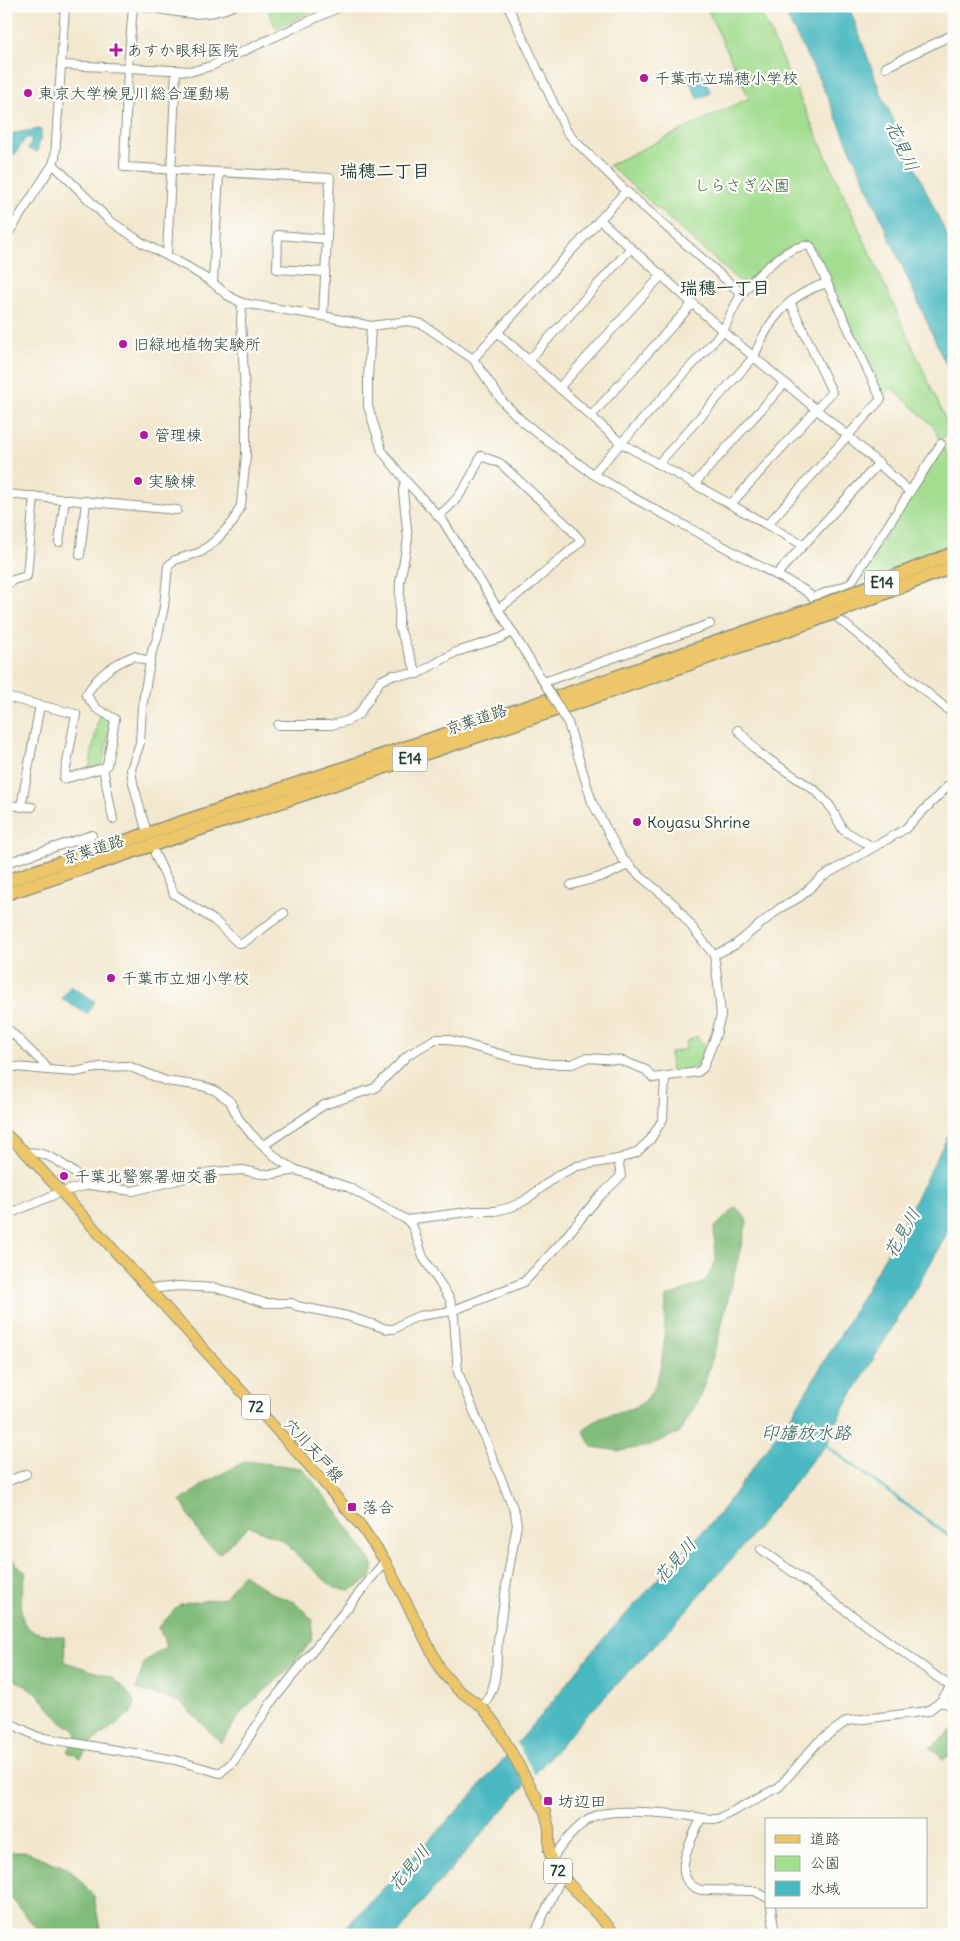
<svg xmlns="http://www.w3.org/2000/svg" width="960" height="1941" font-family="Delius,'Klee One',sans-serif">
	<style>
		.green { fill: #a2dd90; stroke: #608d62 }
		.forest { fill: #81bc7a; stroke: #507c57 }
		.water { fill: #49b8c1; stroke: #347a7a }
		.pier { fill: #f2e7ce }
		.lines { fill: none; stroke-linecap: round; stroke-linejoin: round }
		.stream { stroke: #49b8c1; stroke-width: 2.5 }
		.minor-casing { stroke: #889281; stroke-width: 10 }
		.major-casing { stroke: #889281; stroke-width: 12 }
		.highway-casing { stroke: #889281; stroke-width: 15 }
		.minor { stroke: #fff; stroke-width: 8 }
		.major { stroke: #ecc669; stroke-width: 10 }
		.highway { stroke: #ecc669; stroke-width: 12 }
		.minor-bridge-casing { stroke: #889281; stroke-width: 10; stroke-linecap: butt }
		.highway-bridge-casing { stroke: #889281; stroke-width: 15; stroke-linecap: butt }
		.minor-bridge { stroke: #fff; stroke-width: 8 }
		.highway-bridge { stroke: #ecc669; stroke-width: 12 }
		.poi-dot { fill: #b5179e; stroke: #fdfcf7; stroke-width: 2 }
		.labels { text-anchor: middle; stroke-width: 4.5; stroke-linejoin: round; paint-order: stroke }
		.shield { fill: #fdfcf7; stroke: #62766e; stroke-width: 1 }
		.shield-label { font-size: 15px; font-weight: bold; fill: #1f3d34 }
		.poi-label { font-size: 16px; fill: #1f3d34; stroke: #fdfcf7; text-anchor: start }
		.park-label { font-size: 16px; fill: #395d46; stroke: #fdfcf7 }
		.street-label { font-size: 16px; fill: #1f3d34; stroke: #fdfcf7 }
		.water-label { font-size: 18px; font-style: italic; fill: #2c625e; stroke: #fdfcf7 }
		.neighbourhood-label { font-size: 18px; font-weight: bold; fill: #1f3d34; stroke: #fdfcf7 }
	</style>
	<rect width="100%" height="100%" fill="#fdfcf7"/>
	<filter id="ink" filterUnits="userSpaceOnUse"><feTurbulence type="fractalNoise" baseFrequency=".02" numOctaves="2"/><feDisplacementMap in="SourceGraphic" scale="10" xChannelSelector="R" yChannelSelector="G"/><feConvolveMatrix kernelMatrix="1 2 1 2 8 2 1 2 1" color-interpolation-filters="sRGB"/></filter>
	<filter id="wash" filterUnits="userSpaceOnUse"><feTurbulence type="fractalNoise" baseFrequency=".0096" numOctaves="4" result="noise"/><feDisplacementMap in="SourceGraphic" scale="20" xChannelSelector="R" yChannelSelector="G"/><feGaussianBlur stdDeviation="1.12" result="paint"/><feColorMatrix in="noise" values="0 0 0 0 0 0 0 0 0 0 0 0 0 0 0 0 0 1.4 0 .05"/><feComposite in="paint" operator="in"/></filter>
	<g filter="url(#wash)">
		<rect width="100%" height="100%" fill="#f2e7ce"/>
		<g class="green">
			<path d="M266,6H323L276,28Z"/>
			<path d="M706,6H758L950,429L940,441L933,426L892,388L884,396L813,246L806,241L782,252L745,283H741L609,165L749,98Z"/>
			<path d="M944,447L954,467V544L852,586Z"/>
			<path d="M99,714L111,723L103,762L99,766L89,769Z"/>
			<path d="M697,1036L705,1047C697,1072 696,1068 671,1072L670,1053L686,1049V1042Z"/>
		</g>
		<g class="forest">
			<path d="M736,1207L745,1217L747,1222L718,1340L700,1397L680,1432L648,1446L620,1451L592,1447L583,1431C598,1415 615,1414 635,1407C668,1394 664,1327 666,1297L705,1282L716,1261L714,1228Z"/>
			<path d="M246,1461L302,1468L334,1508L374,1565L371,1578L351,1590L334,1588L298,1556L282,1540L249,1526L219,1554L203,1540L181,1501L207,1482Z"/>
			<path d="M6,1557H10L26,1573C23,1588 14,1623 33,1631C42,1635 55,1635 64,1637L65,1662L111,1677L125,1689L135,1703L131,1713L92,1742L81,1758L68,1752L77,1732L60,1720L36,1692L6,1675Z"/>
			<path d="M243,1574L269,1592L296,1603L313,1620L311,1641L290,1669L244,1709L221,1743L180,1702L136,1689L144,1663L166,1646L159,1627L180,1604L224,1598Z"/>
			<path d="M954,1729V1754L943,1759L930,1748Z"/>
			<path d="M6,1852H27L71,1870L94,1896L101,1935H42L12,1899L6,1900Z"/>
		</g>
		<g class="water">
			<path d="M781,6H846L851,12L880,91L954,251V383L821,83Z"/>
			<path d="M699,68L711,93L698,99L686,74Z"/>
			<path d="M38,129L41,130V136L37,152L28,149L32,141L29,137L25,139L15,154H6V143L14,133Z"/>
			<path d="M70,986L95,1001L87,1014L62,999Z"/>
			<path d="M954,1124V1221L925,1273L829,1433L828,1444L813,1459L743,1546L671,1628L580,1723L479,1837L418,1907L398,1935H339L474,1793L540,1717L599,1643L719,1514L793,1413L839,1337L895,1239Z"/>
		</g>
		<path class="pier" d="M516,1741L536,1777L527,1787L507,1751Z"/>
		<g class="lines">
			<path class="stream" d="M826,1443L831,1449L954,1540"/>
		</g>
	</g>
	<g filter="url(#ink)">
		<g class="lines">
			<g class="minor-casing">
				<g id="minor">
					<path d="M133,6L128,67L124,167L330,178L323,316"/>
					<path d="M144,6C174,12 203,20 233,6"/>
					<path d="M508,6L566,130L573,139L626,191L742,294"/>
					<path d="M62,65L193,71L211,66L342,6"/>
					<path d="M886,67L954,34"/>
					<path d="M53,164L109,220L141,242L188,267L213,283L227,295L242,303L323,316L371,326L408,321L422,324L473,359L503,402L522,421L550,443L593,474L630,496L804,590L954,715"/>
					<path d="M600,220L723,331L848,436L910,492"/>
					<path d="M6,237L53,164L55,157L65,6"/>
					<path d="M167,255L176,70"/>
					<path d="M325,272L277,269L278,235L326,239"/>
					<path d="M213,283L219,173"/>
					<path d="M371,326L368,378V406L382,451L405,480L443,521L546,686"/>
					<path d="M498,333L621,443L803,545"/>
					<path d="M473,359L626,191"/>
					<path d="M529,360L631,248"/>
					<path d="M559,388L662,275"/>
					<path d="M591,416L693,303"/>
					<path d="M658,464L754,357C768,320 788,295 827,283"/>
					<path d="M593,474L723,331C729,318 734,306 741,295C754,278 788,243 810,246L881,399L767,525"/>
					<path d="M405,480L403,491L408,539L400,582L399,627L417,674"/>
					<path d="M694,484L785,383"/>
					<path d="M6,494L177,510"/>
					<path d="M731,504L832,392L790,302"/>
					<path d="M438,516C460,500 470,480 481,456L500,463L569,527L581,541L527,588L498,609"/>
					<path d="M59,542L65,499"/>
					<path d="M80,555L86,501"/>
					<path d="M776,575L879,463"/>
					<path d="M6,586L13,580L27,576L34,496"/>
					<path d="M814,597L850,584L941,444"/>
					<path d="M544,682L710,624"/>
					<path d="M6,697L76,714L64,779L103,768"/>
					<path d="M278,725H331L347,721L359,714L380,681L392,675L417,674L456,652L501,638L512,632"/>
					<path d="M738,730L759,753L816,791L830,806L843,830L873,847"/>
					<path d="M6,805L32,807"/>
					<path d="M21,807L40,705"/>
					<path d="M113,819L103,768L107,765L115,719L97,709L86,695C98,675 113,664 134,656L150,662"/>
					<path d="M145,826L133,783L131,769L140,743L142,707L150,662L152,651L157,639L164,607L168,566L175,560L201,552L215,541L233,522L241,505L246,455V412L241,321L242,303"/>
					<path d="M155,854L174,894L215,921L238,943H243L284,913"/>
					<path d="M6,863L92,835"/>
					<path d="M571,885L607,875L628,865"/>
					<path d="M714,955L735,945L780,908L800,897L822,877L905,829L954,780"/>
					<path d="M6,1027L43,1063L48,1070L75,1072L100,1067L128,1066L166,1081L202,1086L214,1090L230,1101L238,1118L252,1135L279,1160L296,1170"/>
					<path d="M6,1066L48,1070"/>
					<path d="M264,1145L324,1105L375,1088L408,1055L435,1039H447L514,1058L549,1064H572L586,1058L620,1060L646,1070L653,1078L698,1072L703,1068L716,1035L721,1015L718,984L714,955L674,904L640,876L622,858L592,802L568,723"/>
					<path d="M26,1153C49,1149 69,1170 87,1182L89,1185"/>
					<path d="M6,1215L61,1192L89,1185L133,1191L210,1172L243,1170L261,1174H273L296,1170L348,1187L407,1220L413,1227L423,1257L450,1299L454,1317L458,1372L515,1513L517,1525C510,1561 504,1597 499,1633C494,1663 502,1680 482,1707"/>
					<path d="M407,1220L474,1211H495L511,1207L524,1201L557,1176L577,1166L618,1159L636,1153L650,1140L663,1119L665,1077"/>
					<path d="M148,1289L179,1286L216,1288L265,1303H292L297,1306L347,1316L387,1329H394L407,1321L419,1316L452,1311L524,1282L560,1244L597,1199L621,1176L618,1159"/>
					<path d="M6,1482L26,1474"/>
					<path d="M761,1549L951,1687"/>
					<path d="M940,1702L954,1705"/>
					<path d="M6,1721L38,1737L175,1760L220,1773L233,1762L271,1703L385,1561"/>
					<path d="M701,1818C692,1840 667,1879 701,1890L755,1891L766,1897"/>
					<path d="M552,1859C562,1844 578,1824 595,1816C613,1808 663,1813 683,1815C695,1816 706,1820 718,1819L779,1787L818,1742L847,1721L928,1711L940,1702L954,1683"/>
					<path d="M771,1907L775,1935"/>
					<path d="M534,1935L562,1876"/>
				</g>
			</g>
			<g class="major-casing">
				<path id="major" d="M6,1134L26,1153L313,1470L361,1526L385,1561L442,1672L457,1689L482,1707L496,1725L545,1812L549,1828V1851L553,1864L562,1876L616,1935"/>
			</g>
			<g class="highway-casing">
				<g id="highway">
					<path d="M6,881L587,687L809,610"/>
					<path d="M6,894L588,699L813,621"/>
				</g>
			</g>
			<use href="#minor" class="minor"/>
			<use href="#major" class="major"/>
			<use href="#highway" class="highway"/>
			<g class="minor-bridge-casing">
				<path id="minor-bridge" d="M546,686L568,723"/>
			</g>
			<g class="highway-bridge-casing">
				<g id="highway-bridge">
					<path d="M809,610L954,553"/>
					<path d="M813,621L954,566"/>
				</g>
			</g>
			<use href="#minor-bridge" class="minor-bridge"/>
			<use href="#highway-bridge" class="highway-bridge"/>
		</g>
	</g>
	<g class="poi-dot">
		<path d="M113.5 42.5h5v5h5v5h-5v5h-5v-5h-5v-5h5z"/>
		<circle cx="644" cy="78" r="5"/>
		<circle cx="28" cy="93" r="5"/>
		<circle cx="123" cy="344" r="5"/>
		<circle cx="144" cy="435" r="5"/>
		<circle cx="138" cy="481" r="5"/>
		<circle cx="637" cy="822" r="5"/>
		<circle cx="111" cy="978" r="5"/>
		<circle cx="64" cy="1176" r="5"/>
		<rect x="347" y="1502" width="10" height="10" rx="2.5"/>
		<rect x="543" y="1796" width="10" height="10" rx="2.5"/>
	</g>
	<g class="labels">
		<g class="shield">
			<rect x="864.5" y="570.5" width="35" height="25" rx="4"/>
			<rect x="392.5" y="746.5" width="35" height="25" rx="4"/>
			<rect x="242" y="1394.5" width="28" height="25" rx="4"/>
			<rect x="544" y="1858.5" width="28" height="25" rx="4"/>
		</g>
		<g class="shield-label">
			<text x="882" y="588">E14</text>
			<text x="410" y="764">E14</text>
			<text x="256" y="1412">72</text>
			<text x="558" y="1876">72</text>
		</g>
		<g class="poi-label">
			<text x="127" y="56">あすか眼科医院</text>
			<text x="654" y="84">千葉市立瑞穂小学校</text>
			<text x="38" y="99">東京大学検見川総合運動場</text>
			<text x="133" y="350">旧緑地植物実験所</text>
			<text x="154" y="441">管理棟</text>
			<text x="148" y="487">実験棟</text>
			<text x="647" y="828">Koyasu Shrine</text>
			<text x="121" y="984">千葉市立畑小学校</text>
			<text x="74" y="1182">千葉北警察署畑交番</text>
			<text x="362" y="1513">落合</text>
			<text x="558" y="1807">坊辺田</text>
		</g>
		<g class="park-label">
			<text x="742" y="191">しらさぎ公園</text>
		</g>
		<g class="street-label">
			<text transform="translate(476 719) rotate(-19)" y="6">京葉道路</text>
			<text transform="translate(93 849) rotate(-18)" y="6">京葉道路</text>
			<text transform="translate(314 1450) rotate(48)" y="6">穴川天戸線</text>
		</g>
		<g class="water-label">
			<text transform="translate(902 146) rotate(65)" y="6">花見川</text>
			<text transform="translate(902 1233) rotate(-60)" y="6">花見川</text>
			<text x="806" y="1439">印旛放水路</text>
			<text transform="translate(675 1561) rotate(-48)" y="6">花見川</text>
			<text transform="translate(409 1868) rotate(-50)" y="6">花見川</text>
		</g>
		<g class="neighbourhood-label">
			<text x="385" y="177">瑞穂二丁目</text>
			<text x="725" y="294">瑞穂一丁目</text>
		</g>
	</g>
	<rect width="960" height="1941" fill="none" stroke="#fdfcf7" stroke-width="25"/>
	<rect x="765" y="1818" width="162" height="90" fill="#fdfcf7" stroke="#a4b0a9"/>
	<rect x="775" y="1835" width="25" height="8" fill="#ecc669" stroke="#a4b0a9"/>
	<text x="810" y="1844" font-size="15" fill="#1f3d34">道路</text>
	<rect x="775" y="1856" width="25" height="15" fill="#a2dd90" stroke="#a4b0a9"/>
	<text x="810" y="1868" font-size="15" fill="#1f3d34">公園</text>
	<rect x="775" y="1881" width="25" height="15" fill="#49b8c1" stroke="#a4b0a9"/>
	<text x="810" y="1894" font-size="15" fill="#1f3d34">水域</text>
</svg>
